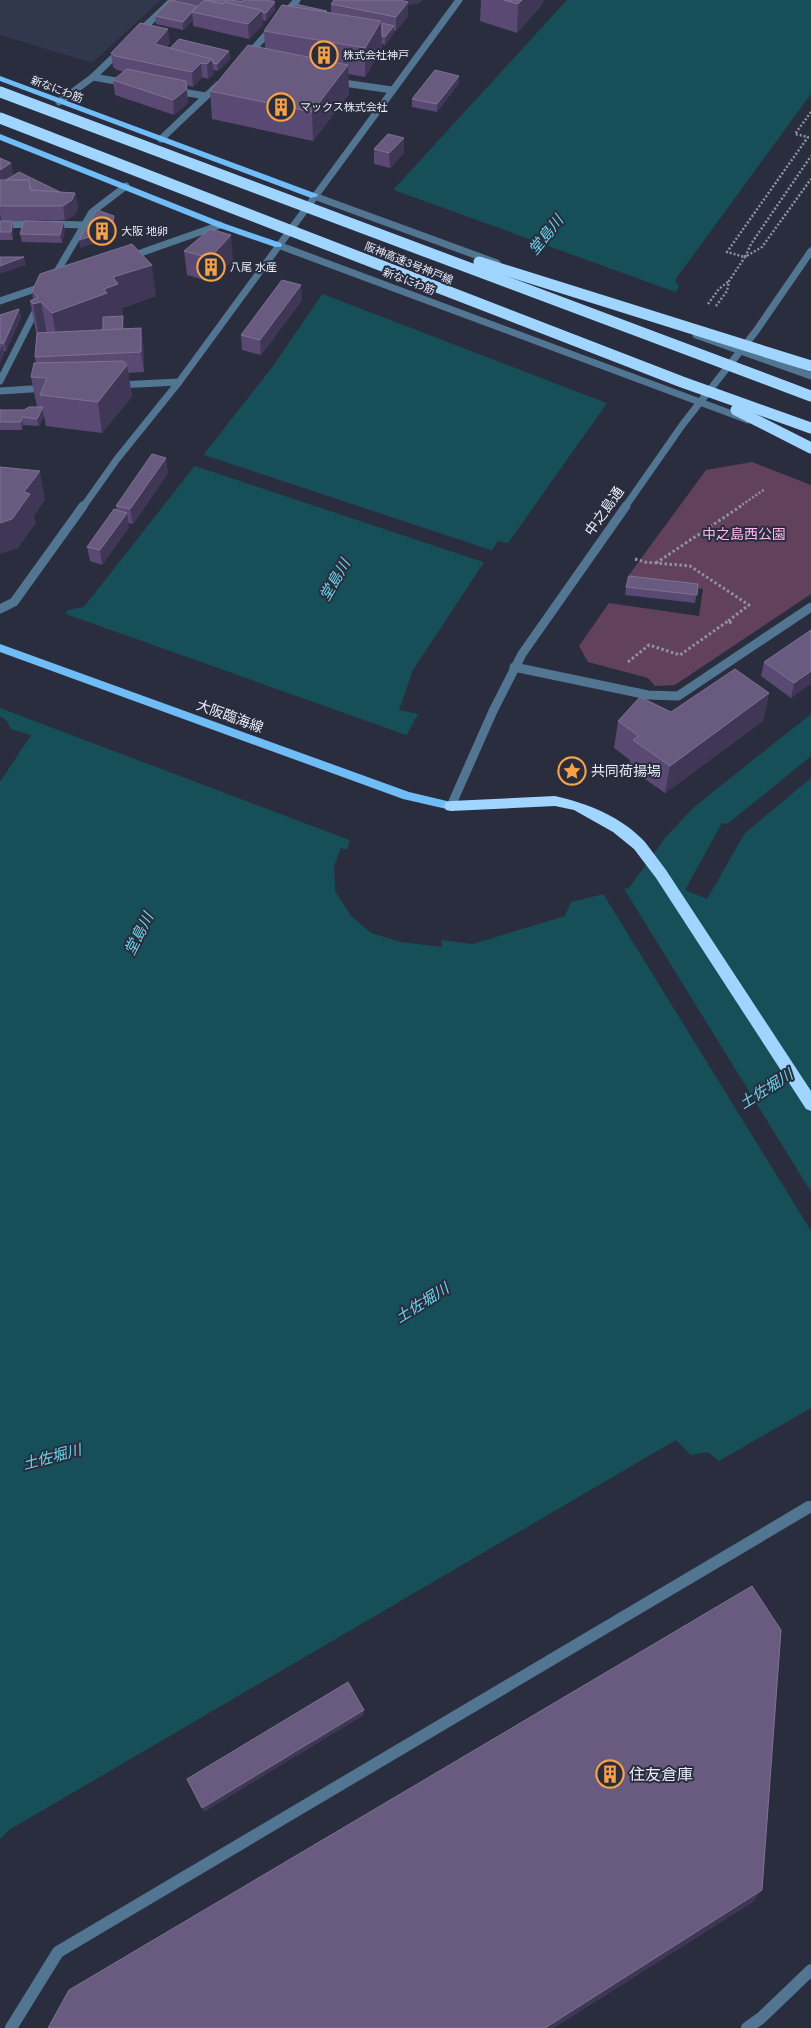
<svg xmlns="http://www.w3.org/2000/svg" width="811" height="2028" font-family="'DM Sans','Noto Sans JP',sans-serif">
	<style>
		.built { fill: #31374c }
		.green { fill: #62415c }
		.water { fill: #174f59 }
		.pier { fill: #292d3e }
		.lines { fill: none; stroke-linecap: round; stroke-linejoin: round }
		.path-far1 { stroke: #8f92a0; stroke-width: 2.5; stroke-dasharray: 2 2; stroke-linecap: butt }
		.path { stroke: #8f92a0; stroke-width: 3; stroke-dasharray: 2.5 2.5; stroke-linecap: butt }
		.service-far1 { stroke: #527692; stroke-width: 7 }
		.service { stroke: #527692; stroke-width: 12 }
		.minor-far1 { stroke: #527692; stroke-width: 7 }
		.minor { stroke: #527692; stroke-width: 9 }
		.tertiary-far2 { stroke: #527692; stroke-width: 7 }
		.tertiary-far1 { stroke: #527692; stroke-width: 9 }
		.tertiary { stroke: #527692; stroke-width: 12 }
		.primary { fill: #6fbcf6; fill-rule: evenodd }
		.motorway { fill: #a0d5ff; fill-rule: evenodd }
		.motorway-bridge { stroke: #a0d5ff; stroke-width: 11 }
		.wall { fill: #5a4972 }
		.shaded-wall { fill: #403757 }
		.building { fill: #695b80; stroke: #7e7293 }
		.labels { text-anchor: middle; stroke-width: 4; stroke-linejoin: round; paint-order: stroke }
		.far-poi-label { font-size: 11px; fill: #eaedf8; stroke: #292d3e; text-anchor: start }
		.far-street-label { font-size: 11px; fill: #eaedf8; stroke: #292d3e }
		.street-label { font-size: 14px; fill: #eaedf8; stroke: #292d3e }
		.park-label { font-size: 14px; fill: #fcb9f0; stroke: #292d3e }
		.poi-label { font-size: 14px; fill: #eaedf8; stroke: #292d3e; text-anchor: start }
		.water-label { font-size: 15px; font-style: italic; fill: #69d5ea; stroke: #292d3e }
		.near-poi-label { font-size: 16px; fill: #eaedf8; stroke: #292d3e; text-anchor: start }
	</style>
	<rect width="100%" height="100%" fill="#292d3e"/>
	<path class="built" d="M0,0H161L92,63L0,35Z"/>
	<path class="green" d="M752,462L811,485V594L675,685L655,686L648,678L588,662L579,646L609,603L699,616L703,589L626,579L706,470Z"/>
	<path class="water" d="M567,0H811V94L675,280L679,287L605,406L508,543L498,541L413,670L399,710L418,714L350,839L347,850L341,848L334,866L335,891L351,916L371,933L401,942L442,947L441,940L473,944L565,916L571,902L629,888L665,838L694,807L811,714V1408L719,1461L708,1452L691,1455L676,1440L9,1830L0,1839V782L31,735L11,729L6,720L0,716V699L68,610L84,607L273,366L394,189Z"/>
	<g class="pier">
		<path d="M391,189L678,293L609,404L320,293Z"/>
		<path d="M201,454L494,551L486,563L192,465Z"/>
		<path d="M63,613L409,736L352,841L0,708V695Z"/>
		<path d="M811,756V778L745,833L707,899L685,890L722,823L726,824L730,822Z"/>
		<path d="M623,887L811,1192V1231L602,892Z"/>
	</g>
	<g class="lines">
		<g class="path-far1">
			<path d="M811,112L795,134L808,137L727,252L745,257L751,244L811,156"/>
			<path d="M708,304L719,289L729,281"/>
			<path d="M716,306L727,291L729,281L745,257L762,247L811,179"/>
			<path d="M739,507L765,489"/>
		</g>
		<g class="path">
			<path d="M635,559L645,562L690,566L749,605L728,621"/>
			<path d="M656,563L741,506"/>
			<path d="M628,662L649,645L680,655L728,621L733,624"/>
		</g>
		<g class="service-far1">
			<path d="M137,34L173,0"/>
			<path d="M93,77L127,83"/>
			<path d="M93,77L121,50"/>
			<path d="M176,91L206,96"/>
			<path d="M51,224L84,225"/>
			<path d="M0,225L36,224"/>
			<path d="M0,381L38,306"/>
		</g>
		<path class="service" d="M11,2028L58,1952L809,1507"/>
		<g class="minor-far1">
			<path d="M283,16L297,0"/>
			<path d="M248,55L273,27"/>
			<path d="M337,82L392,90"/>
			<path d="M59,102L93,77"/>
			<path d="M161,139L218,85"/>
			<path d="M52,280L92,212L126,186"/>
			<path d="M118,385L179,382"/>
			<path d="M0,391L46,388"/>
		</g>
		<path class="minor" d="M514,667L648,695L678,696L811,607"/>
		<g class="tertiary-far2">
			<path d="M314,196L497,263"/>
			<path d="M278,245L748,420"/>
			<path d="M129,257L220,225"/>
			<path d="M0,301L44,286"/>
			<path d="M696,335L811,376"/>
			<path d="M83,507L117,459L179,382L459,0"/>
			<path d="M625,507L683,424L756,331L811,251"/>
		</g>
		<g class="tertiary-far1">
			<path d="M0,609L14,602L83,506"/>
			<path d="M451,806L493,711L522,654L626,506"/>
		</g>
		<path class="tertiary" d="M747,2028L761,2018L811,1970"/>
		<g class="primary">
			<path d="M0,76L317,194L318,196L311,198L0,81Z"/>
			<path d="M0,134L223,223L281,243L282,245L281,247H275L217,227L0,140Z"/>
			<path d="M0,644L409,792L451,802L457,806L451,810L403,799L0,652Z"/>
		</g>
		<path class="motorway" d="M555,796C587,803 622,817 645,842C652,851 659,861 666,870L811,1091V1111L806,1109L656,878L634,849L613,832L574,810L555,806L451,811L446,810L444,806L446,802L451,801Z"/>
		<g class="motorway-bridge">
			<path d="M0,92L811,396"/>
			<path d="M0,118L682,382L811,428"/>
			<path d="M479,262L811,366"/>
			<path d="M736,410L811,448"/>
		</g>
	</g>
	<g class="wall">
		<path d="M174,0H275L273,2L275,10L266,21L262,20L263,25L249,39L193,26V20L183,30L156,24L155,16L175,1Z"/>
		<path d="M334,0H422L419,3L408,5V16L396,31H394V33L385,45L382,44V49L365,77L348,74L349,94L313,141L212,119L210,91L265,48L264,31L327,12L331,13V4Z"/>
		<path d="M481,0H544L539,8L517,33L480,21Z"/>
		<path d="M170,43L166,47L170,48L229,51L230,59L218,71L213,70L214,74L208,79L202,77L193,87L186,85L188,103L174,115L115,95L113,80L124,72L117,70L113,67L111,53Z"/>
		<path d="M459,83L437,112L412,107V99Z"/>
		<path d="M374,149L404,153L390,168L374,164Z"/>
		<path d="M0,158L11,163L13,175L60,192L75,193L78,208L75,215L65,220L29,221L63,222L65,230L62,243L22,242L20,234L24,221H12L13,229V240H0V221H1L0,214Z"/>
		<path d="M184,251L233,259L212,282L187,275Z"/>
		<path d="M32,291L156,296L122,308L123,315L121,316L125,329L144,349V372L128,373L132,396L102,433L46,426L44,416L39,426L23,425L22,430H0V410H24L37,407L31,377L36,363L35,357L37,334L36,332L30,301L33,299Z"/>
		<path d="M302,300L261,355L242,350L241,335Z"/>
		<path d="M19,309L21,317L6,351H4V353L0,362V315Z"/>
		<path d="M168,473L133,524L128,523L129,527L102,565L90,561L87,547L117,510L116,506Z"/>
		<path d="M698,584L695,603L625,595L626,587Z"/>
		<path d="M811,630V683L791,698L761,676L764,662Z"/>
		<path d="M769,693L763,721L665,793L629,768L630,760L614,748L618,721L671,712Z"/>
	</g>
	<g class="shaded-wall">
		<path d="M390,0H422L419,3L408,5V16L396,31V17Z"/>
		<path d="M522,0H544L539,8L517,33L518,4Z"/>
		<path d="M275,2V10L266,21V13Z"/>
		<path d="M262,10L263,25L249,39L248,24Z"/>
		<path d="M192,13L193,20L183,30V22Z"/>
		<path d="M381,21L382,49L365,77V48Z"/>
		<path d="M394,26V33L385,45V37Z"/>
		<path d="M168,29L170,43L157,59L155,44Z"/>
		<path d="M229,51L230,59L218,71L217,64Z"/>
		<path d="M212,59L214,74L208,79L207,64Z"/>
		<path d="M201,63L202,77L193,87L192,72Z"/>
		<path d="M348,65L349,94L313,141L312,112Z"/>
		<path d="M459,76V83L437,112V104Z"/>
		<path d="M186,81L188,103L174,115L173,100Z"/>
		<path d="M404,138V153L390,168L389,153Z"/>
		<path d="M11,163L14,177L0,186V170Z"/>
		<path d="M75,193L78,208L75,215L65,220L63,206Z"/>
		<path d="M114,216L115,224L113,238L80,248L79,240Z"/>
		<path d="M12,221L13,229V240L11,232Z"/>
		<path d="M63,222L65,230L62,243L60,235Z"/>
		<path d="M231,235L233,259L212,282L210,258Z"/>
		<path d="M24,257L26,265L0,274V266Z"/>
		<path d="M152,265L156,296L122,308L123,315L111,319L112,325L58,345L52,313L104,289L113,277Z"/>
		<path d="M301,285L302,300L261,355L260,340Z"/>
		<path d="M41,302L47,334L39,336L33,304Z"/>
		<path d="M19,309L21,317L6,351L4,343Z"/>
		<path d="M123,316L125,331L122,332Z"/>
		<path d="M141,328L144,349V372L141,352Z"/>
		<path d="M3,345L4,353L0,362V350Z"/>
		<path d="M127,365L132,396L102,433L98,402Z"/>
		<path d="M42,408L44,416L39,426L37,419Z"/>
		<path d="M22,417L23,425L22,430L21,422Z"/>
		<path d="M166,458L168,473L133,524L130,509Z"/>
		<path d="M40,471L45,500L34,516L36,523L18,548L0,554V523L24,492Z"/>
		<path d="M127,513L129,527L102,565L100,550Z"/>
		<path d="M811,671V683L791,698L794,683Z"/>
		<path d="M769,693L763,721L665,793L670,766Z"/>
		<path d="M364,1710V1715L204,1812L202,1808Z"/>
		<path d="M762,1890L753,1902L554,2028H545Z"/>
	</g>
	<g class="building">
		<path d="M170,0L197,6L183,22L155,16Z"/>
		<path d="M204,0L223,4L224,2L262,10L248,24L192,12Z"/>
		<path d="M207,0H230L242,2L244,0H264L275,2L266,13L262,12V10L224,2L223,4Z"/>
		<path d="M334,0H399L408,2L396,17L331,4Z"/>
		<path d="M504,0H522L518,4Z"/>
		<path d="M295,4L327,11L326,12L293,7Z"/>
		<path d="M282,5L381,21L365,48L264,31Z"/>
		<path d="M140,23L168,29L155,44L212,59L207,64L201,63L192,72L115,56L111,53Z"/>
		<path d="M382,23L394,26L385,37L382,36Z"/>
		<path d="M179,39L229,51L217,64L213,63L212,59L170,48Z"/>
		<path d="M248,45L348,65L312,112L210,91Z"/>
		<path d="M127,69L186,81L187,89L173,100L113,80Z"/>
		<path d="M435,70L459,76L437,104L412,99Z"/>
		<path d="M388,134L404,138L389,153L374,149Z"/>
		<path d="M0,158L11,163L0,170Z"/>
		<path d="M19,172L60,192L31,190L29,180H6Z"/>
		<path d="M0,180H29L30,190L75,193L72,200L63,206H0Z"/>
		<path d="M97,210L114,216L111,230L79,240Z"/>
		<path d="M0,221H12L11,232H0Z"/>
		<path d="M24,221L63,222L60,235L20,234Z"/>
		<path d="M210,229L231,235L210,258L184,251Z"/>
		<path d="M132,244L152,265L113,277L118,284L104,289L107,293L52,313L41,302L33,304L30,301L38,297L32,291L40,274Z"/>
		<path d="M0,257H24L0,266Z"/>
		<path d="M282,280L301,285L260,340L241,335Z"/>
		<path d="M19,309L4,343H0V315Z"/>
		<path d="M123,316L122,329L103,330V317Z"/>
		<path d="M141,328V352L35,357L37,333Z"/>
		<path d="M123,361L127,365L98,402L40,395L47,378L31,377L34,363Z"/>
		<path d="M29,407H43L37,419L22,417L21,422H0V410H24Z"/>
		<path d="M152,454L166,458L130,509L116,506Z"/>
		<path d="M0,467L40,471L24,492L30,494L12,519L0,523Z"/>
		<path d="M114,509L127,513L100,550L87,547Z"/>
		<path d="M629,576L698,584L697,595L626,587Z"/>
		<path d="M811,630V671L794,683L764,662Z"/>
		<path d="M735,669L769,693L670,766L633,740L639,736L618,721L640,697L671,712Z"/>
		<path d="M752,1586L781,1630L762,1890L545,2028H48L69,1990Z"/>
		<path d="M348,1682L364,1710L202,1808L187,1779Z"/>
	</g>
	<defs>
		<g id="building-ring" transform="scale(1.4375)"><circle r="9.5" fill="#292d3e" stroke="#f7a148" stroke-width="1.5"/><path d="M-4-6H4V6H1V3H-1V6H-4ZM-2.5-4.3h1.7v1.8h-1.7ZM.8-4.3h1.7v1.8H.8ZM-2.5-1h1.7V.8h-1.7ZM.8-1h1.7V.8H.8Z" fill="#f7a148"/></g>
		<g id="sight-ring" transform="scale(1.4375)"><circle r="9.5" fill="#292d3e" stroke="#f7a148" stroke-width="1.5"/><path d="M0-6L1.8-2.2L6-1.7L2.9 1.2L3.7 5.4L0 3.3L-3.7 5.4L-2.9 1.2L-6-1.7L-1.8-2.2Z" fill="#f7a148"/></g>
	</defs>
	<g fill-rule="evenodd">
		<use href="#building-ring" x="324" y="55"/>
		<use href="#building-ring" x="281" y="107"/>
		<use href="#building-ring" x="102" y="231"/>
		<use href="#building-ring" x="211" y="267"/>
		<use href="#sight-ring" x="572" y="771"/>
		<use href="#building-ring" x="610" y="1774"/>
	</g>
	<g class="labels">
		<g class="far-poi-label">
			<text x="343" y="59">株式会社神戸</text>
			<text x="300" y="111">マックス株式会社</text>
			<text x="121" y="235">大阪 地卵</text>
			<text x="230" y="271">八尾 水産</text>
		</g>
		<g class="far-street-label">
			<text transform="translate(57 89) rotate(21)" y="4">新なにわ筋</text>
			<text transform="translate(409 263) rotate(22)" y="4">阪神高速3号神戸線</text>
			<text transform="translate(409 281) rotate(21)" y="4">新なにわ筋</text>
		</g>
		<g class="street-label">
			<text transform="translate(604 511) rotate(-55)" y="5">中之島通</text>
			<text transform="translate(230 716) rotate(20)" y="5">大阪臨海線</text>
		</g>
		<g class="park-label">
			<text x="744" y="539">中之島西公園</text>
		</g>
		<g class="poi-label">
			<text x="591" y="776">共同荷揚場</text>
		</g>
		<g class="water-label">
			<text transform="translate(546 235) rotate(-51)" y="5">堂島川</text>
			<text transform="translate(335 580) rotate(-60)" y="5">堂島川</text>
			<text transform="translate(139 934) rotate(-63)" y="5">堂島川</text>
			<text transform="translate(766 1089) rotate(-32)" y="5">土佐堀川</text>
			<text transform="translate(422 1303) rotate(-32)" y="5">土佐堀川</text>
			<text transform="translate(52 1457) rotate(-15)" y="5">土佐堀川</text>
		</g>
		<g class="near-poi-label">
			<text x="629" y="1780">住友倉庫</text>
		</g>
	</g>
</svg>
